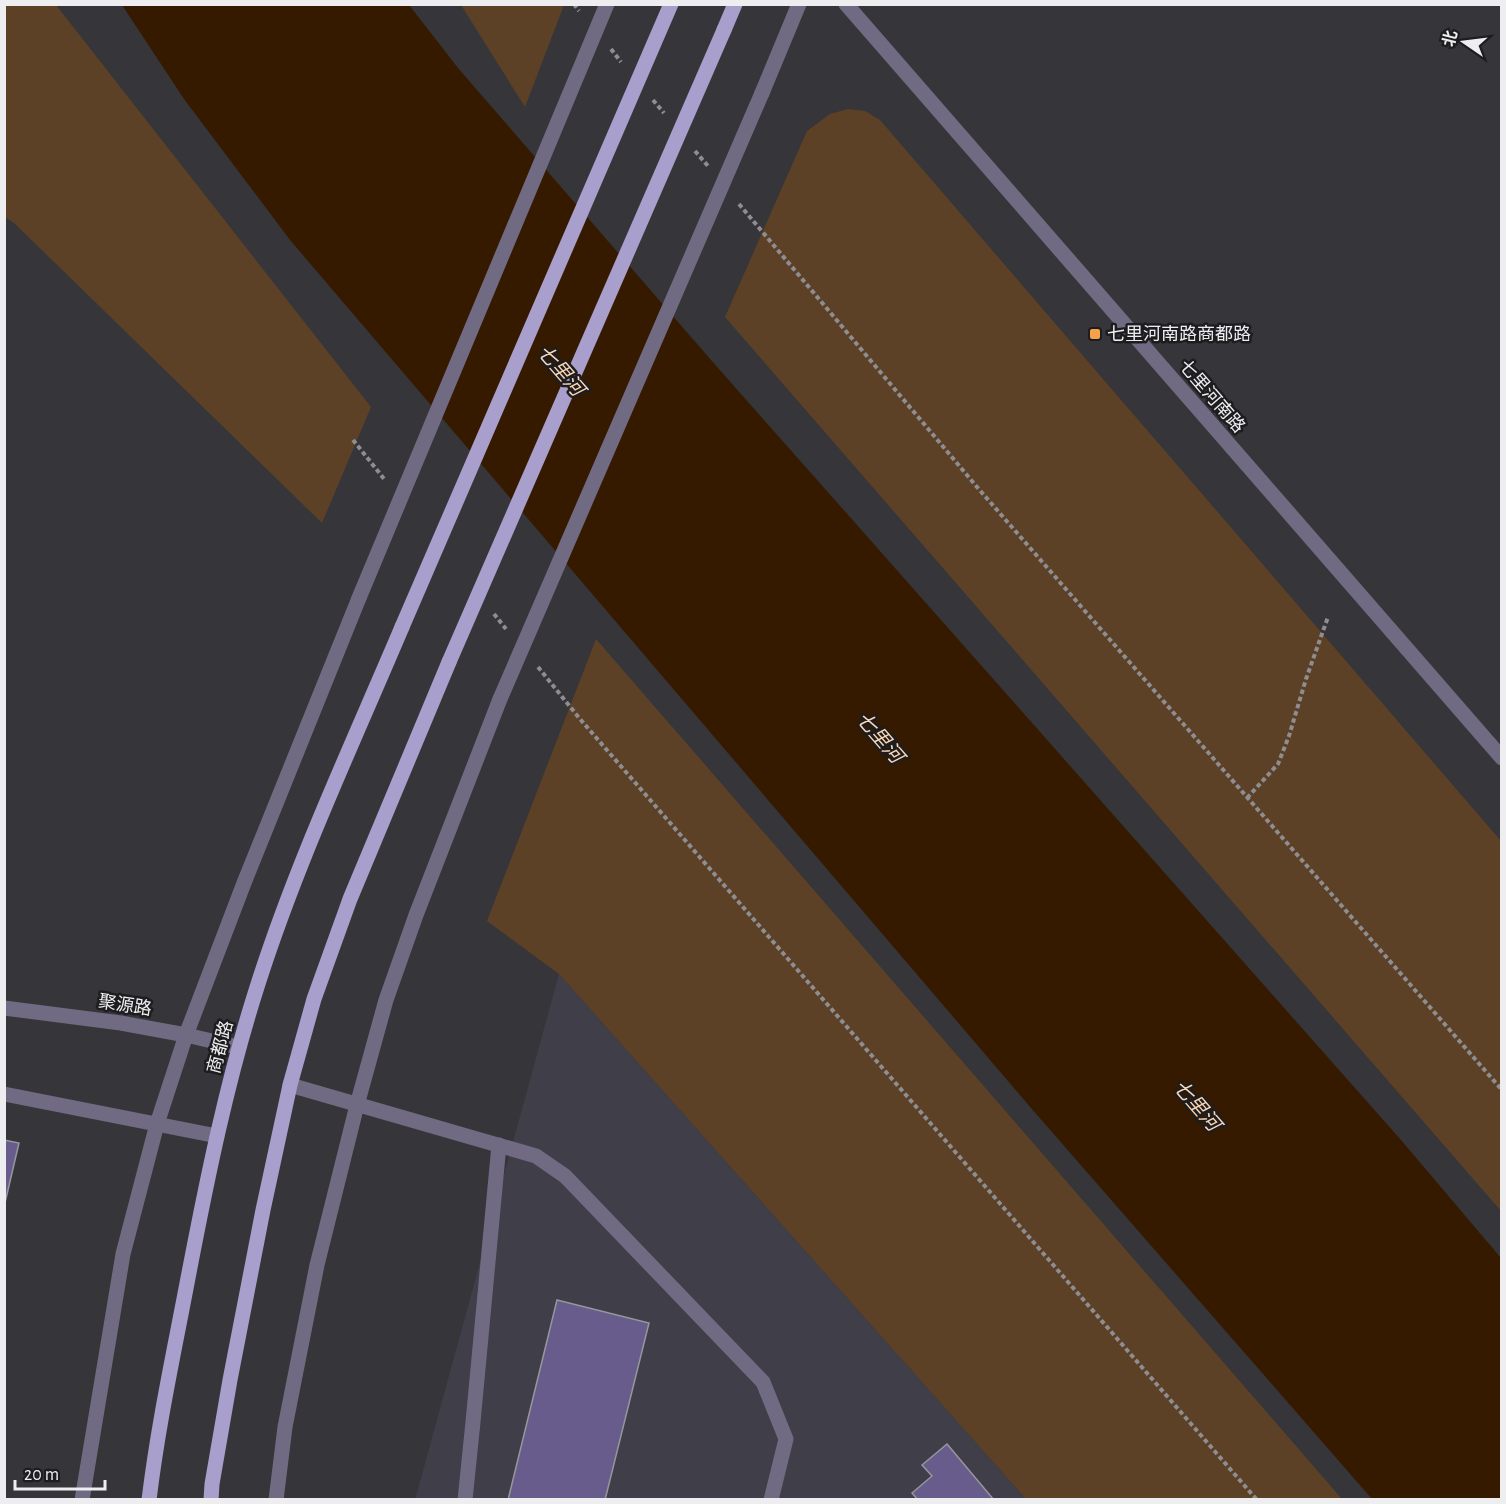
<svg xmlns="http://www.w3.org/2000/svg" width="1506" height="1504" font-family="'Alegreya Sans','Noto Sans SC',sans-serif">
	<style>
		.built { fill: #403e49 }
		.green { fill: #5c4126 }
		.water { fill: #361a00 }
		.building { fill: #685c8d; stroke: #97969c; stroke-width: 1.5 }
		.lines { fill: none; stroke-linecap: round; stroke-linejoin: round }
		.path { stroke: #8e8d91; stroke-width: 4; stroke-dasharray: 4.5 3; stroke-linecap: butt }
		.service { stroke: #706b82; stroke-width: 15 }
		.minor { stroke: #706b82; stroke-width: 15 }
		.tertiary { stroke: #706b82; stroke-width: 15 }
		.primary { stroke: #a99fcc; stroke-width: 15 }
		.minor-bridge { stroke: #706b82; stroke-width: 15 }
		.primary-bridge { stroke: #a99fcc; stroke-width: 15 }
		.poi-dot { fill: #f7a148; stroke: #1d1d1f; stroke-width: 2 }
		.labels { text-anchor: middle; stroke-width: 5; stroke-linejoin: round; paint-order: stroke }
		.poi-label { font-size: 18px; fill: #eeedf0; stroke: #1d1d1f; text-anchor: start }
		.street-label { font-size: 18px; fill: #eeedf0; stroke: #1d1d1f }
		.water-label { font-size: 20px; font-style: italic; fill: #fdd6b3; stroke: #1d1d1f }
	</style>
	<rect width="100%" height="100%" fill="#36353a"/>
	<path class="built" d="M559,974L1026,1499L415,1500Z"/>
	<g class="green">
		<path d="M5,4L56,5L371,407L322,523L14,223L5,217Z"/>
		<path d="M461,5H564L525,107Z"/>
		<path d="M848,109L865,111L880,120L1501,841V1211L725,317L807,131L830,114Z"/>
		<path d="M596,639L1342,1499H1026L559,974L487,921Z"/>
	</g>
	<path class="water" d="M122,5H409L458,68L711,360L1401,1140L1501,1258V1499H1372L1031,1108L290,240L184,99Z"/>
	<g class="building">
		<path d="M4,1140L19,1143L4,1207Z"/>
		<path d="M557,1300L649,1323L605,1500H508Z"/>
		<path d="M947,1444L994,1500H918L912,1493L932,1476L922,1465Z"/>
	</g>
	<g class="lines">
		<g class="path">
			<path d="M574,4L579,11"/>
			<path d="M611,49L621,62"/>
			<path d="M653,100L664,113"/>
			<path d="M695,151L708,166"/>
			<path d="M739,204L977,487L1502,1090"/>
			<path d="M353,440L385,480"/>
			<path d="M494,614L506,629"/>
			<path d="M538,667L580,719L1257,1500"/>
			<path d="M1247,798L1278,764L1289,736L1306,679L1328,617"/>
		</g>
		<g class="service">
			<path d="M290,1085L536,1156L565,1176L763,1382L786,1439L771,1500"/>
			<path d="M465,1500L473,1422L499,1145"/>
		</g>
		<g class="minor">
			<path d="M762,93L799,4"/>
			<path d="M82,1500L123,1254L157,1124L186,1035L244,883L359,598"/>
			<path d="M276,1500L285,1427L317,1265L357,1105L386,1000L416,915L500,699"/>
		</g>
		<g class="tertiary">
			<path d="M846,4L1502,758"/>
			<path d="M4,1008L121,1023L186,1035L238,1047"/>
			<path d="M4,1094L217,1136"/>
		</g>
		<g class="primary">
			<path d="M724,30L735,4"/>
			<path d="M149,1500C158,1425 174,1352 188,1278C207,1179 227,1080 258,984C297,862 352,745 402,627"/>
			<path d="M211,1500L212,1484L230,1380L263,1210L290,1085L314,999L350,899L449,662"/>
		</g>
		<g class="minor-bridge">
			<path d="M359,598L607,4"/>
			<path d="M500,699L762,93"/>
		</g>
		<g class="primary-bridge">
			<path d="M402,627L671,4"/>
			<path d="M449,662L724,30"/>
		</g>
	</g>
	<rect class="poi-dot" x="1089" y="328" width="12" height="12" rx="3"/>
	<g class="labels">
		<g class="poi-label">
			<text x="1107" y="340">七里河南路商都路</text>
		</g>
		<g class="street-label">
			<text transform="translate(1212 396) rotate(49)" y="6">七里河南路</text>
			<text transform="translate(125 1005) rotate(9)" y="6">聚源路</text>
			<text transform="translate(220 1047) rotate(-75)" y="6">商都路</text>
		</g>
		<g class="water-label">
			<text transform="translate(561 370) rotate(49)" y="7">七里河</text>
			<text transform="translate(880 737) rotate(49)" y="7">七里河</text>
			<text transform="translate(1197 1105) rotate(49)" y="7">七里河</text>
		</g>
	</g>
	<rect width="1506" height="1504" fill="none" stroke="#eeedf0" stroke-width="12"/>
	<g transform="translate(1464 42) rotate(284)" stroke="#1d1d1f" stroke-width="4.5" paint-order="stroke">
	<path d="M0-4.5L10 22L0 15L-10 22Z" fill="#eeedf0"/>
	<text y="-9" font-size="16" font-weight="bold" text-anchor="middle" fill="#eeedf0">北</text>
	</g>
	<path d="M15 1480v9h90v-9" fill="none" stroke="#eeedf0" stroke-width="3"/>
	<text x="24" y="1480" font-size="18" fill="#eeedf0" stroke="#1d1d1f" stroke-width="4.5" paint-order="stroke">20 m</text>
</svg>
